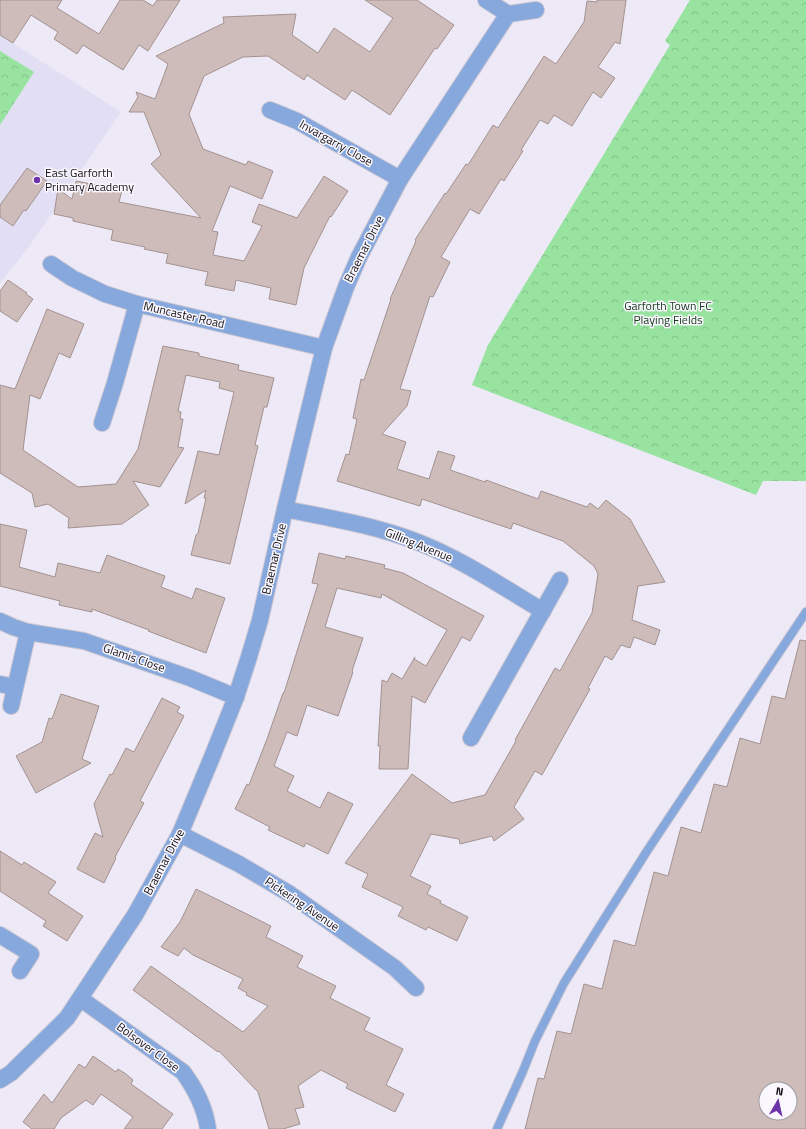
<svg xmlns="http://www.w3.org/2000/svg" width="806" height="1129" font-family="'Titillium Web',sans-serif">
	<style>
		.education { fill: #e2dff5 }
		.park { fill: url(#park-crowns) }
		.building { fill: #cdbcb9; stroke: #a39290; fill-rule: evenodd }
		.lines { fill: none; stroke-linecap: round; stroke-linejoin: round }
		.service-casing { stroke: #cbc7d3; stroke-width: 10 }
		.minor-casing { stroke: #cbc7d3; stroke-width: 18 }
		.service { stroke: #87a8dc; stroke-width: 8 }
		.minor { stroke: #87a8dc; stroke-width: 16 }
		.poi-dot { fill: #6d33a9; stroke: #faf8fe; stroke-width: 1.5 }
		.labels { text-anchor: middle; stroke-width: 3; stroke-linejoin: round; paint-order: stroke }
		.street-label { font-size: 12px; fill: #151318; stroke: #faf8fe }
		.poi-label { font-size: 12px; fill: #151318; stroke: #faf8fe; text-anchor: start }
		.park-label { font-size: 12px; fill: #16371b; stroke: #faf8fe }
	</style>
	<defs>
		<pattern id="park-crowns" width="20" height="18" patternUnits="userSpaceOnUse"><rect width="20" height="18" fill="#99e3a1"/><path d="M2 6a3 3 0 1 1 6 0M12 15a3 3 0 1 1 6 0" fill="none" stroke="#83c28a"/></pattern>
	</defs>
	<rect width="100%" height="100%" fill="#eee9f7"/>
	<path class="education" d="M0,35L121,112L28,248L0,283Z"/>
	<g class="park">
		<path d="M690,0H806V481H763L756,495L472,385L488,345L670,45L665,41Z"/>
		<path d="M0,51L34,72L0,125Z"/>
	</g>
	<g class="building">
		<path d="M0,0H62L57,8L99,34L120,0H143L153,6L157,0H180L148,51L139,45L123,70L83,45L77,54L54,39L58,32L31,15L13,43L0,35Z"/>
		<path d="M365,0H417L454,25L437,49L435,48L390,115L352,90L345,100L307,75L304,80L268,56L243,57L204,76L189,114L203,149L246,165L248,161L273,171L262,199L230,186L212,231L218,232L213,255L244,261L262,226L252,222L259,204L297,218L324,176L348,191L331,217L330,216L304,268L296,305L269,299L271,288L236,280L234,291L205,285L208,272L166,263L168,254L144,249L145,247L111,240L113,230L73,221V218L54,214L58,189L72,199L76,181L122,190L119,202L201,218L151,164L161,155L144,112H129L138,97L136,92L155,99L168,64L156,56L224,23L223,17L296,14L292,35L318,53L334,28L370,52L393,18Z"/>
		<path d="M597,0H626L620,44L615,42L598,67L615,78L601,98L593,92L572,126L554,115L548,124L540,120L521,150L523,151L504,181L501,179L479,214L470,209L441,257L450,262L433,297L430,296L400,389L411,391L407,406L382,434L406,442L397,469L429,479L438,451L455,456L450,470L485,482L486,480L538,499L541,491L587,507L590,503L598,509L606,500L630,519L665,582L638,586L632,620L660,630L655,645L634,637L630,648L621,645L612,660L605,656L588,688L590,689L542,775L535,771L514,807L524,819L494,841L492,836L460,844L459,839L431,834L410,876L431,886L427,894L441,901L440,903L468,917L457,941L428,927L426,930L398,916L403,907L362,887L368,874L345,863L412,774L452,803L485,795L516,741L515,740L555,668L560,671L592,613L598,574L594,566L563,541L513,523L511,529L422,499L420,506L337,481L346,454L349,455L357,419L353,418L361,379L364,380L391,299H390L416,241L415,240L445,193L446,194L466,164L468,165L493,125L498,128L544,56L556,64L584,22L587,1L597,2Z"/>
		<path d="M27,168L47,181L26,211L24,210L13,226L0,217V205Z"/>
		<path d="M8,280L27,293L26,294L33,299L17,322L0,311V291Z"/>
		<path d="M47,309L84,324L70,358L59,353L40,399L30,395L23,450L78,487L116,484L138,449L163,346L199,353V356L239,365L238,370L274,378L267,407H264L255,445L258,446L230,564L191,555L196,535L198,533L206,498H204L206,490L185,504L198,451L219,455L234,392L219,388L220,382L186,375L178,411L181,412L180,419H183L178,447L184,448L160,487L133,481L149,505L122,524L68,528L69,523H68L69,518L48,504L35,507L32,493L0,473V385L15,389Z"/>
		<path d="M0,524L27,530L19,567L55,577L58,563L100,573L107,555L165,576L161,587L192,599L196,588L225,598L206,653L148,631L149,630L92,609V612L59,605L60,601L0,586Z"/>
		<path d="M319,553L345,559L346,556L385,565L384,568L403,573L484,616L470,641L462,637L425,703L412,696L408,769H379L380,746H378L382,680L387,682L392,673L402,679L415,657L414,659L426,666L447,630L382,594L381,598L337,588L325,627L363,638L352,671L353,672L338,716L307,705L297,736L287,732L274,766L294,776L287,791L320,808L328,792L353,804L328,854L306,843L304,847L268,830L270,827L235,809L247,784L249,785L267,739L283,693H284L318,584L312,583Z"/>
		<path d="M800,640L806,641V1129H525L538,1078L544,1079L557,1031L571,1034L584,984L602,989L614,940L635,946L654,872L668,876L681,827L701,833L714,784L727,787L740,738L760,744L772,696L785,699ZM766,1089H790V1113H766Z"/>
		<path d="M61,694L99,706L82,759L91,763L36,793L16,756L42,742L49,718L52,719Z"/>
		<path d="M162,698L180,707L177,712L184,716L140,801L144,803L115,857L116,858L104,883L77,869L95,833L103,837L94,804L110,774L112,775L126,748L134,752Z"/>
		<path d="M0,851L22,865L24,862L56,882L48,893L83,916L67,941L43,926L46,921L0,891Z"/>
		<path d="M196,889L271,926L266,937L303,956L297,967L336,986L330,998L370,1018L364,1030L403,1049L386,1085L404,1094L395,1112L346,1088L348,1084L321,1070L298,1086L304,1107L295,1109L300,1124L283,1129H269L258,1092L219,1051L218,1052L133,990L151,966L243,1032L268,1006L246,995L247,993L238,988L243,979L193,955L184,948L178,956L161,947L180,922Z"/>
		<path d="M93,1056L116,1072L118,1069L126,1074L133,1080L131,1084L173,1114L162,1129H124L133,1117L101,1094L93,1105L86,1100L61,1118L54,1129H32L23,1122L44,1094L52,1103L79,1064L85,1068Z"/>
	</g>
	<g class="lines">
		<g class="service-casing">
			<path id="service" d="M497,1129L523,1071L535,1041L564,983L647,851L806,612"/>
		</g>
		<g class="minor-casing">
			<g id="minor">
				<path d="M508,14L536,10"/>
				<path d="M270,110L297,121L400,179"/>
				<path d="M51,264L72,278L105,294L137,304L324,348"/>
				<path d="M102,423L115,383L137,304"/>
				<path d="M285,509C329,518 373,525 415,541C460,558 501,586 543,611"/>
				<path d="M0,621L13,627L28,632L84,641L190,678L236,697"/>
				<path d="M0,684L15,687"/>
				<path d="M11,706L28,632"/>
				<path d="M471,738L560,580"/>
				<path d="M180,834L239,864L290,894L395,968L416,988"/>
				<path d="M0,935L31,954L20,971"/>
				<path d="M81,999L183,1072C196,1090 205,1107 208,1129"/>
				<path d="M0,1080L11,1073L67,1018L135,915L180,834L212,757L236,697L248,660L260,620L285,509L324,348L346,287L359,257L400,179L508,14L486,0"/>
			</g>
		</g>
		<use href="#service" class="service"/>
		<use href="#minor" class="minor"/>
	</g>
	<circle class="poi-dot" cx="37" cy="180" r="4"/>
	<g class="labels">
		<g class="street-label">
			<text transform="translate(336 143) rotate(29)" y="4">Invargarry Close</text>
			<text transform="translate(364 249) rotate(-63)" y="4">Braemar Drive</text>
			<text transform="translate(184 315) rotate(13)" y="4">Muncaster Road</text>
			<text transform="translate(419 545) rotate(22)" y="4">Gilling Avenue</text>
			<text transform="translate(274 559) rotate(-77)" y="4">Braemar Drive</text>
			<text transform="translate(134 658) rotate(19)" y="4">Glamis Close</text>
			<text transform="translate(164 862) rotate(-62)" y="4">Braemar Drive</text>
			<text transform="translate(302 904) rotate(34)" y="4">Pickering Avenue</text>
			<text transform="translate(148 1047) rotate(36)" y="4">Bolsover Close</text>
		</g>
		<g class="poi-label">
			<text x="45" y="177">East Garforth<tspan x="45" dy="14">Primary Academy</tspan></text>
		</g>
		<g class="park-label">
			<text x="668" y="310">Garforth Town FC<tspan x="668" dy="14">Playing Fields</tspan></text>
		</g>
	</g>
	<g transform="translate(778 1101) rotate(9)"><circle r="19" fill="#faf8fe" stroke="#9e9ca2"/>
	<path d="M0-3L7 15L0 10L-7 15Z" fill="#6d33a9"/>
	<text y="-6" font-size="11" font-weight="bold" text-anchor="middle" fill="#151318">N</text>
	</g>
</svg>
